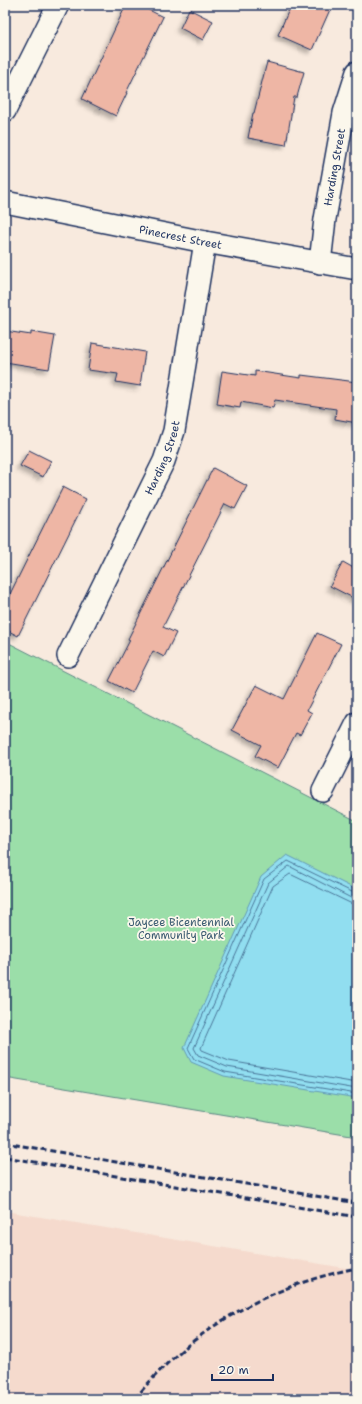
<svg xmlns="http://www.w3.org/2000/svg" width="362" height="1404" font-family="'Shantell Sans',sans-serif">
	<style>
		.built { fill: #f5dacd }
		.green { fill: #9bdea9; stroke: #5b8684 }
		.water { fill: #91def0; stroke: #6298b6 }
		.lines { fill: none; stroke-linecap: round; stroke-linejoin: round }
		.shore { stroke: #4a7598; stroke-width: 1 }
		.building { fill: #eeb6a5; stroke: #1b2f5e; filter: url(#shadow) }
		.minor-casing { stroke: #1b2f5e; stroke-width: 24 }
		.minor { stroke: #fbf7ec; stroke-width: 21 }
		.rail { stroke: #1b2f5e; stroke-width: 3; stroke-dasharray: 6 3; stroke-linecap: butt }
		.labels { text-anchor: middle; stroke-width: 3.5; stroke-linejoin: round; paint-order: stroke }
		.street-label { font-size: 11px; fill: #1b2f5e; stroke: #fbf7ec }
		.park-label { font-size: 11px; fill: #3b5b71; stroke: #fbf7ec }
	</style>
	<defs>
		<filter id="shadow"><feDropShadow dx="-3.5" dy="3.5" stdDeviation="2" flood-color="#0004"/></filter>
	</defs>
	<rect width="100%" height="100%" fill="#f8eade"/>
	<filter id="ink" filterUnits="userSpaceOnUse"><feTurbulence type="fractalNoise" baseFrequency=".025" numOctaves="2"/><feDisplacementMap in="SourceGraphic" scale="8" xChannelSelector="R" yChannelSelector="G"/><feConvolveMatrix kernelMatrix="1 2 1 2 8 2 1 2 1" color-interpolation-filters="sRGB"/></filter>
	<g filter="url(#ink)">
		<path class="built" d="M5,1211L357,1270V1399H5Z"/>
		<path class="green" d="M5,641L357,821V1137L5,1078Z"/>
		<path class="water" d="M287,855L357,890V1098L224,1076L191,1062L184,1048L261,877Z"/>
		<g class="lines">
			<g class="shore">
				<path d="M357,894L354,893L288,861L264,879L188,1048L194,1059L225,1072L357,1094"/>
				<path d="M357,899L351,898L289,866L268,883L194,1048L198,1055L227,1067L357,1089"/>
				<path d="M357,905L350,903L290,874L273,886L201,1048L202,1050L229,1061L357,1083"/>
			</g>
		</g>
		<g class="building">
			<path d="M126,5H139L163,17L126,93H127L116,116L82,99Z"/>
			<path d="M291,5H332L312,50L278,35Z"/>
			<path d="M189,9L213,21L203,40L180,28Z"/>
			<path d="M267,62L304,72L297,97H294L286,145L248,138L253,113H254Z"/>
			<path d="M5,331L31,335V332L55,336L49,369L5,362Z"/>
			<path d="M92,343L145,352L140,386L116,382L118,374L88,370Z"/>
			<path d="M222,371L255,376V371L301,378V375L357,382V423L335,419L336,409L275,400L273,408L241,402L240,408L217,404Z"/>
			<path d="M29,450L51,461L43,477L20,466Z"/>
			<path d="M213,468L247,486L235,509L225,504L163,627L176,633L164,657L153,651L132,693L109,681L130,640L128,639Z"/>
			<path d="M63,487L86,499L18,636L5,629V604Z"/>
			<path d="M343,562L357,570V600L330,586Z"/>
			<path d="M317,633L341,644L307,710L312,713L300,735L296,733L278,768L255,756L261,745L232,730L256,685L284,699Z"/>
		</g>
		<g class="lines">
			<g class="minor-casing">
				<g id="minor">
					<path d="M5,111L58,5"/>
					<path id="s1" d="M5,202L205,242L357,269"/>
					<path id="s2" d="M320,263L325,219L344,113L357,72"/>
					<path id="s3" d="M68,656L164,461L174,431L205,242"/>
					<path d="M323,791L357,723"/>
				</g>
			</g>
			<use href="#minor" class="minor"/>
			<g class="rail">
				<path d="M5,1143L357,1203"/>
				<path d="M5,1157L357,1217"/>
				<path d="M135,1399C190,1329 270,1285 357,1268"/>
			</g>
		</g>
	</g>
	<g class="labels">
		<g class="street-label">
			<text dy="4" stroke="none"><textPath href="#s2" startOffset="97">Harding Street</textPath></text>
			<text dy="4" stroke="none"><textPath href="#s1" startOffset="179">Pinecrest Street</textPath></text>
			<text dy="4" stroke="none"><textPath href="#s3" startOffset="220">Harding Street</textPath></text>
		</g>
		<g class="park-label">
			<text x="181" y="926">Jaycee Bicentennial<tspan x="181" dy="13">Community Park</tspan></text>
		</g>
	</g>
	<rect width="362" height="1404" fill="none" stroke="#fbf7ec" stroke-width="20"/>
	<rect x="10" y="10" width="342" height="1384" fill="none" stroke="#1b2f5e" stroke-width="1.5" filter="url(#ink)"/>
	<path d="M212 1374v6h61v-6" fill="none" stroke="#1b2f5e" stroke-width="2"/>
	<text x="218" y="1374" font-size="12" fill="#1b2f5e" stroke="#fbf7ec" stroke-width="3" paint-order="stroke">20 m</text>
</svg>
